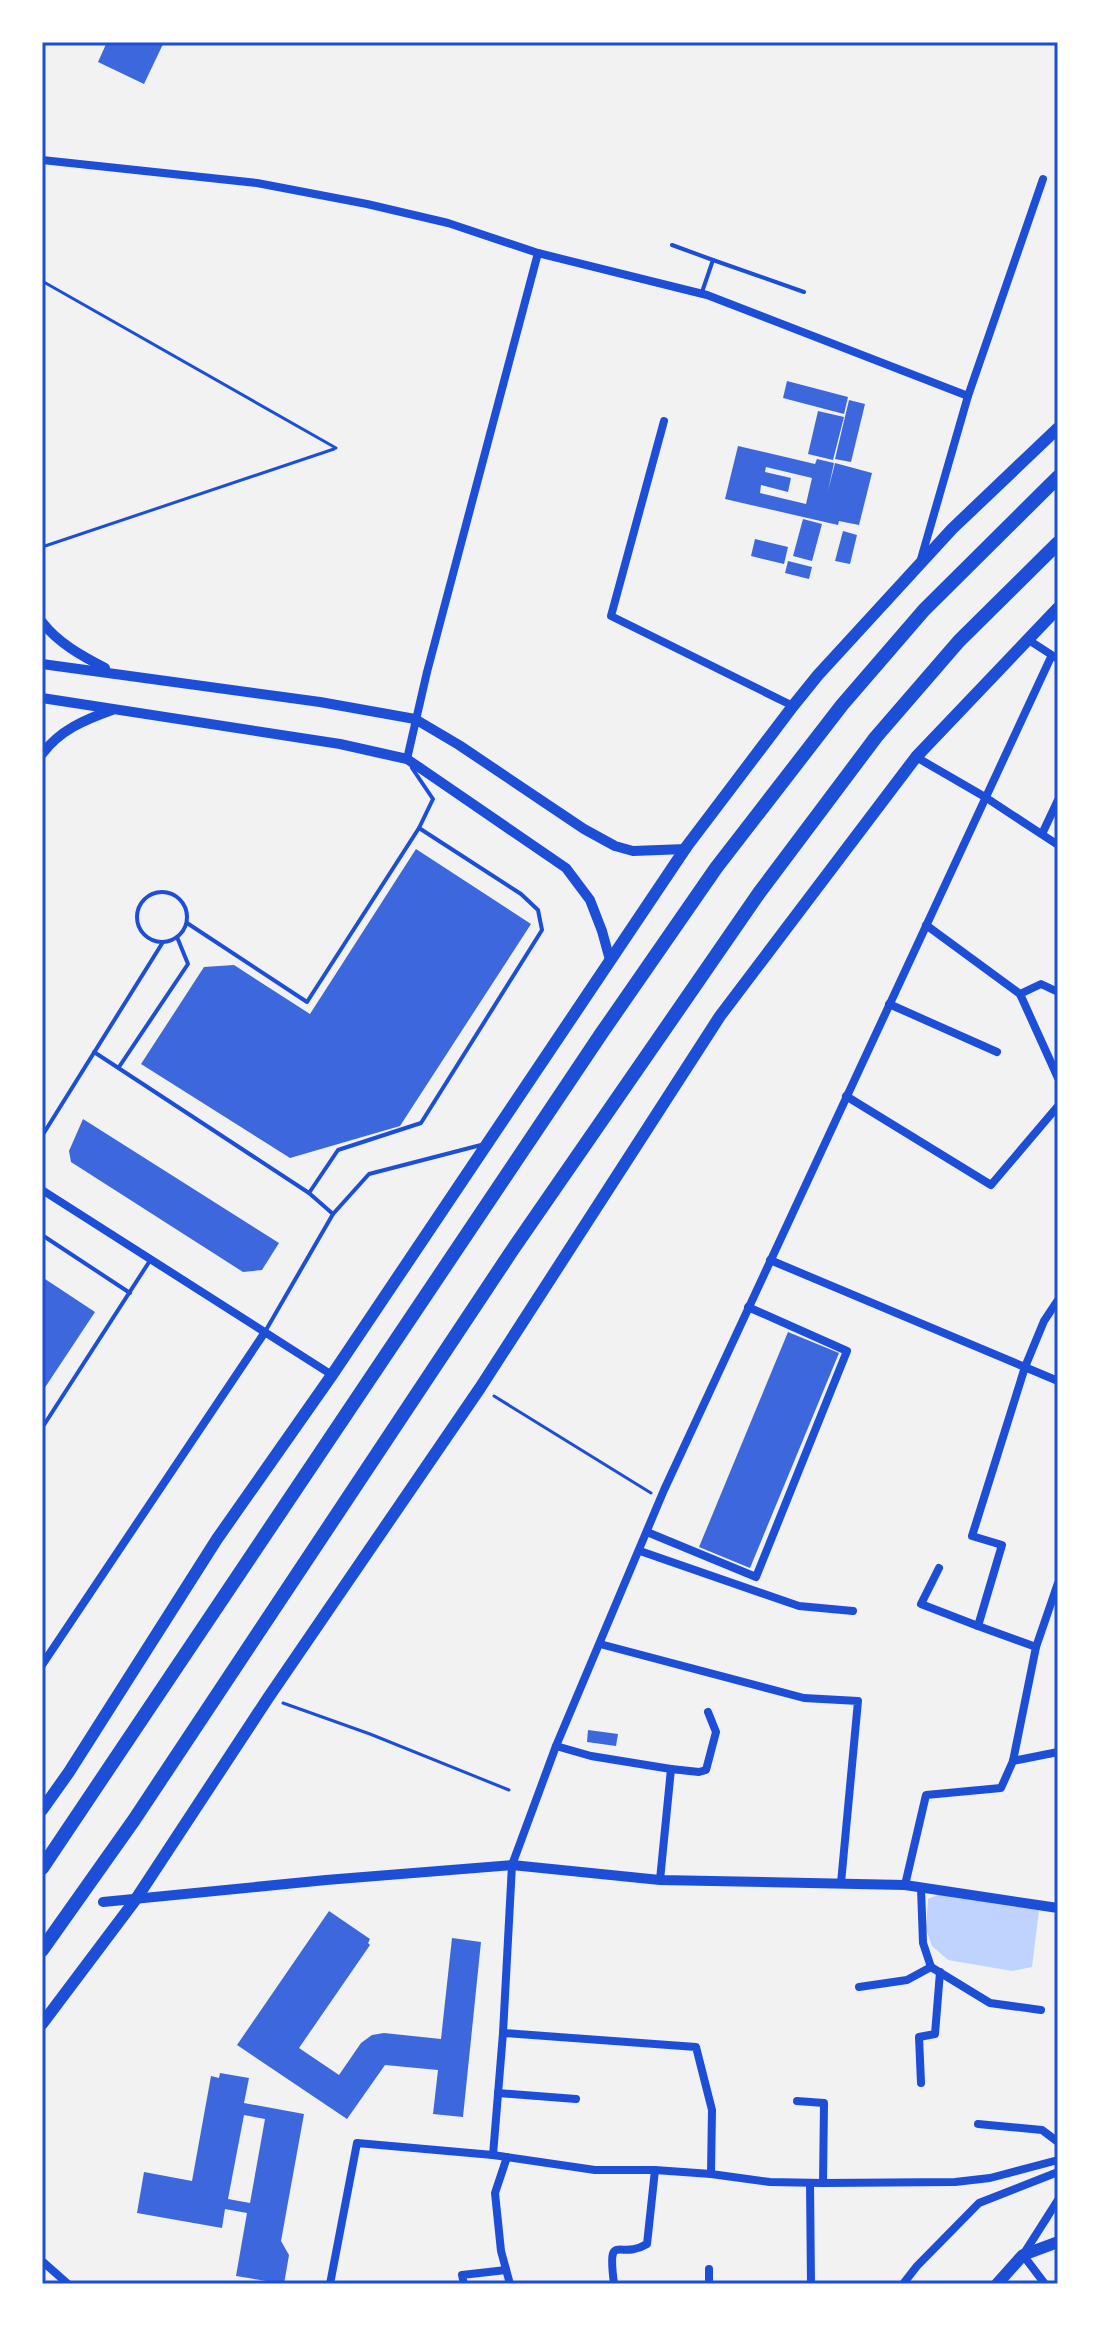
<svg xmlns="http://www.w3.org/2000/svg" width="1100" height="2326" font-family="Overpass,sans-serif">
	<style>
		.water { fill: #bfd3fe }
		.building { fill: #3d67dc; fill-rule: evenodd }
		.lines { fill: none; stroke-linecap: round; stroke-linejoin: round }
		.path { stroke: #1d4ed8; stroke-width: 3 }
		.service { stroke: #1d4ed8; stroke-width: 4 }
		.minor { stroke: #1d4ed8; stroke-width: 8 }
		.tertiary { stroke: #1d4ed8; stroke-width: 10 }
		.primary { stroke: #1d4ed8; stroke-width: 12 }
		.motorway { stroke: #1d4ed8; stroke-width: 14 }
		.neatline { fill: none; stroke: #1d4ed8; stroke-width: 3 }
	</style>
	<rect width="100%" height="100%" fill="#f2f2f2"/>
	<path class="water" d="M940,1894L1039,1910L1032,1967L1012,1971L948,1960L932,1946L926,1929L928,1899Z"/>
	<g class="building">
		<path d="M107,42H164L144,84L98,62Z"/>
		<path d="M787,381L848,397L844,414L783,398Z"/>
		<path d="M849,400L865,404L851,462L835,459Z"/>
		<path d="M818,411L844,417L833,460L808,454Z"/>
		<path d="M738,446L815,464L817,459L834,463L828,491L835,463L872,473L859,525L839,521L838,525L725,499ZM766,467L812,478L806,504L760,493L761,485L788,492L791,478L765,472Z"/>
		<path d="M803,519L822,524L812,561L793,556Z"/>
		<path d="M843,531L857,535L850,564L835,561Z"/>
		<path d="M755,539L788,547L784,564L751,556Z"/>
		<path d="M788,561L812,567L809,579L785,573Z"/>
		<path d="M416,849L531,924L400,1126L290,1158L141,1064L204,967L234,965L310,1014Z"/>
		<path d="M83,1119L279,1243L262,1270L243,1272L71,1162L69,1151Z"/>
		<path d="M42,1277L95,1312L42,1392Z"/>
		<path d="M788,1332L839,1353L750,1568L699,1547Z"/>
		<path d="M588,1730L618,1734L616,1746L587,1742Z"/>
		<path d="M329,1911L370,1939L368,1943L370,1945L299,2048L339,2075L361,2043L372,2035L384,2033L441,2039L452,1938L481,1942L463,2117L433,2114L438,2070L385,2065L347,2119L237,2045Z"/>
		<path d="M220,2073L249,2078L244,2103L304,2114L281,2241L289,2255L284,2284L236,2276L247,2213L225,2209L222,2228L137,2213L144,2172L192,2181L211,2076L219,2078ZM244,2115L265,2119L250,2203L228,2199Z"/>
	</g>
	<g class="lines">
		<g class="path">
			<path d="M42,281L336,448"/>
			<path d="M42,547L334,449"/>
			<path d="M494,1396L651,1493"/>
			<path d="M283,1703L370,1734L509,1790"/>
		</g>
		<g class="service">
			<path d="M672,245L713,260"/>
			<path d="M702,292L713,260L804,292"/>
			<circle cx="162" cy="917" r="25"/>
			<path d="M187,923L307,1002L419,828L433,799L412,768"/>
			<path d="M94,1052L309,1193L338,1150L421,1123L542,930L538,910L521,894L419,828"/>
			<path d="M119,1067L188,964L177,937"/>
			<path d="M42,1136L163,942"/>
			<path d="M333,1214L369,1174L481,1145"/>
			<path d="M42,1235L130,1293"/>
			<path d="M266,1330L333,1214L309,1193"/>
			<path d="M42,1428L151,1259"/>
		</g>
		<g class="minor">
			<path d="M42,160L257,183L367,204L448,223L538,253L707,295L968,396"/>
			<path d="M664,421L611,616L793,706"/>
			<path d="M921,559L968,396L1043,179"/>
			<path d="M1027,639L1058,659"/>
			<path d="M916,757L985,797L1058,845"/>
			<path d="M407,759L427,672L538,253"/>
			<path d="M1042,834L1058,800"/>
			<path d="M926,925L1020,994L1058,1078"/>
			<path d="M1020,994L1041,984L1058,992"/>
			<path d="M889,1004L997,1052"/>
			<path d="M846,1096L991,1185L1058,1106"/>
			<path d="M42,1190L332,1375"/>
			<path d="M770,1260L1058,1381"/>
			<path d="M647,1532L756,1577L847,1351L748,1307"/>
			<path d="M640,1551L799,1606L853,1611"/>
			<path d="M939,1568L921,1604L978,1626"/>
			<path d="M600,1644L804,1698L858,1701L841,1883"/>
			<path d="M1036,1647L978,1626L1002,1545L972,1536L1025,1367L1044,1321L1058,1300"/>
			<path d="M42,1665L265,1332"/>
			<path d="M556,1746L591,1756L671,1769"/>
			<path d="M1013,1761L1058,1752"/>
			<path d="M660,1880L671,1769L699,1772L706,1770L716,1732L708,1712"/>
			<path d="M905,1885L926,1795L1001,1788L1013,1761L1036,1647L1058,1583"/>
			<path d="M921,1888L923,1943L931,1967L990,2003L1041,2010"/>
			<path d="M859,1987L907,1980L931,1967"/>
			<path d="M503,2033L696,2047L712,2110L711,2174"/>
			<path d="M921,2083L919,2037L935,2034L940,1972"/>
			<path d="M498,2093L576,2099"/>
			<path d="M797,2101L824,2103L823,2183"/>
			<path d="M978,2124L1042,2130L1058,2142"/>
			<path d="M493,2155L503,2033L512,1865L556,1746L664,1490L1051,657"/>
			<path d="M507,2157L495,2193L501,2251L510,2284"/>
			<path d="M810,2183L811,2284"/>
			<path d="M42,2261L68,2284"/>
			<path d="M709,2269V2284"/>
			<path d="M330,2284L357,2143L493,2155L595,2170H655L711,2174L770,2182L823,2183L955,2182L990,2178L1058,2160"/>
			<path d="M464,2284L462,2275L506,2270"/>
			<path d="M614,2284C607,2229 619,2261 647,2244L655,2170"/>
			<path d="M903,2284L917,2266L979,2203L1058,2172"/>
			<path d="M1045,2284L1023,2255L1058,2200"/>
		</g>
		<g class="tertiary">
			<path d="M42,622C58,643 82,656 105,668"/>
			<path d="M42,664L320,702L415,719L459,745L584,829L615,846L633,851L686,849"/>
			<path d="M42,698L340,744L407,759L566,868L590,900L602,931L610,960"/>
			<path d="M42,754C60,730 84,720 112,710"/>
			<path d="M103,1902L326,1880L512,1865L660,1880L905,1885L1058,1908"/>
		</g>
		<g class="primary">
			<path d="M42,1810L69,1772L217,1539L332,1375L687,846L793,706L818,675L952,529L1058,428"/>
			<path d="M42,2024L136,1899L268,1698L480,1388L720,1016L916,757L1058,608"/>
			<path d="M997,2284L1023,2255L1058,2242"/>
		</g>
		<g class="motorway">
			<path d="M42,1868L601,1034L716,868L842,705L924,610L1058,477"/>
			<path d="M42,1950L134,1820L511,1252L759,893L876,737L959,641L1058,543"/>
		</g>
	</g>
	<rect width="1100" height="2326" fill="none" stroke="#ffffff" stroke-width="88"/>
	<rect x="44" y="44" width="1012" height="2238" class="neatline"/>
</svg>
